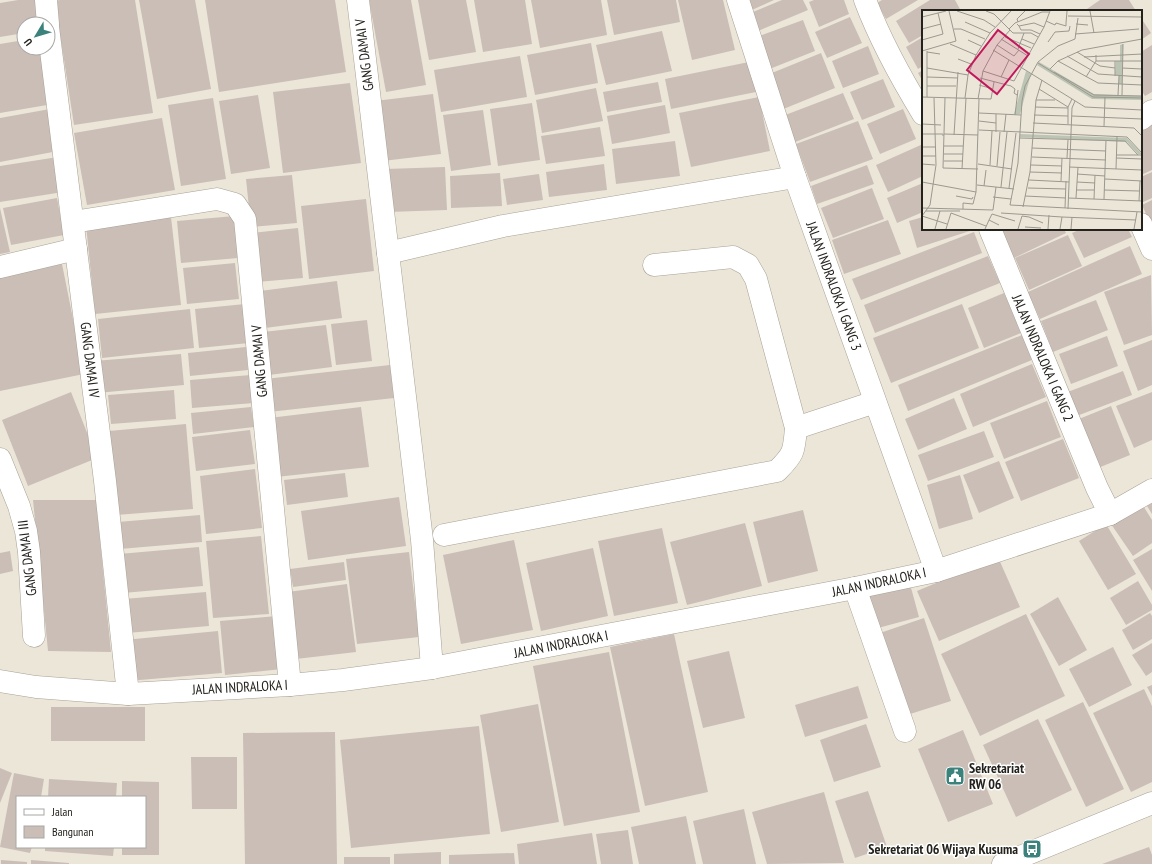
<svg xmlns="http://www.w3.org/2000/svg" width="1152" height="864" font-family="'PT Sans Narrow',sans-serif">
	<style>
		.building { fill: #cbbeb7 }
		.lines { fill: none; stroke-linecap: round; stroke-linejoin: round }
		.minor-casing { stroke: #a8a296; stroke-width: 23 }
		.minor { stroke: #fff; stroke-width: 22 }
		.labels { text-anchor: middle; stroke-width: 3; stroke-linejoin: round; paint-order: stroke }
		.street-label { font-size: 14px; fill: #24221d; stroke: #fff }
		.poi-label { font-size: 14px; font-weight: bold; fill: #24221d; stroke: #fff; text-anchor: start }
		.inset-road { fill: none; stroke: #9c988e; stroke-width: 1 }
		.view { fill: #c2185b; fill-opacity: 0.15; stroke: #c2185b; stroke-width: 2 }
		.inset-edge { fill: none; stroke: #24221d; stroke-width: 2 }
	</style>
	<rect width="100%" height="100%" fill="#ece6d9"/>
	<g class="building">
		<path d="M18,0H39L43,24H24V33L0,37V3Z"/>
		<path d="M60,0H135L153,113L74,125L55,1Z"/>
		<path d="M139,0H195L211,89L157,99Z"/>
		<path d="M205,0H335L346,72L219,92Z"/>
		<path d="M369,0H411L426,85L386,92Z"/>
		<path d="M418,0H466L476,52L429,60Z"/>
		<path d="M474,0H525L532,44L483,52Z"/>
		<path d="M531,0H601L607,35L540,48Z"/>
		<path d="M607,0H676L680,22L614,35Z"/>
		<path d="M678,0H723L735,50L692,60Z"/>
		<path d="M747,0H774L752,10Z"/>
		<path d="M782,0H803L808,10L751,34L743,16Z"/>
		<path d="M814,0H844L849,14L819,27L809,2Z"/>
		<path d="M882,0H918L886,19L877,3Z"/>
		<path d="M930,0H955L961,11H923V35L909,43L896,21Z"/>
		<path d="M1100,0H1129L1136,11H1084Z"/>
		<path d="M850,17L862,43L827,58L815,32Z"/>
		<path d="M1141,18L1151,33L1141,40Z"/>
		<path d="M803,20L815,51L767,70L754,38Z"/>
		<path d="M662,31L672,71L606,85L596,45Z"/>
		<path d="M923,37V66L918,69L906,47Z"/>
		<path d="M24,40V48H43L53,104L0,113V44Z"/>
		<path d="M591,43L598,83L535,95L527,55Z"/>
		<path d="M1152,45V92L1145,96L1141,90V52Z"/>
		<path d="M868,46L879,74L843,88L832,61Z"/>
		<path d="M821,53L835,88L781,110L767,75Z"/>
		<path d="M520,56L527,97L441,112L434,70Z"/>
		<path d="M749,62L756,92L671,109L665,79Z"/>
		<path d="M923,70V82L918,73Z"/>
		<path d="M883,79L895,107L862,120L850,92Z"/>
		<path d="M658,82L662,102L607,112L603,92Z"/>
		<path d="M350,83L361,163L283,173L273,92Z"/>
		<path d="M596,88L603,121L542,133L536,100Z"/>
		<path d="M843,93L854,119L790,144L780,117Z"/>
		<path d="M433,94L441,154L383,161L375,101Z"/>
		<path d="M258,95L270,168L231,174L219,101Z"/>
		<path d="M759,97L770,151L691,167L679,113Z"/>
		<path d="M213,98L226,179L181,186L168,105Z"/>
		<path d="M532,103L540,160L498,166L490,109Z"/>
		<path d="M665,105L670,133L612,144L607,116Z"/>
		<path d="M50,109L58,151L0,162V118Z"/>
		<path d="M903,109L916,139L880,154L867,124Z"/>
		<path d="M483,110L491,165L451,171L443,115Z"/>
		<path d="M162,118L175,190L87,205L74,133Z"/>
		<path d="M858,121L873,159L810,182L796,144Z"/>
		<path d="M1152,124V170L1141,175V129Z"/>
		<path d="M600,127L605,156L546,164L541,136Z"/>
		<path d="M675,141L680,176L616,184L612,149Z"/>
		<path d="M923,144V176L888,192L876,165Z"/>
		<path d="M58,157L63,192L0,202V166Z"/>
		<path d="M604,164L607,190L549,197L546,172Z"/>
		<path d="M867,165L874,184L817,204L811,186Z"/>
		<path d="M445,167L447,210L388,212L386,169Z"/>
		<path d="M1152,172V198L1141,203V177Z"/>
		<path d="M500,173L502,206L451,208L450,176Z"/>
		<path d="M539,174L543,200L507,205L503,179Z"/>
		<path d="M292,175L297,223L251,227L246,179Z"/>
		<path d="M923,183V212L897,223L887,198Z"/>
		<path d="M872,188L884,219L833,238L821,208Z"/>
		<path d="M57,198L64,235L11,245L3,208Z"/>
		<path d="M366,199L374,271L309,279L301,206Z"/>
		<path d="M1152,200V227L1142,205Z"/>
		<path d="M0,208L10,252L0,254Z"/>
		<path d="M235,216L238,258L181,263L177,221Z"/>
		<path d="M171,217L181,305L95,314L86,225Z"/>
		<path d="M923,217V229H976L917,248L909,221Z"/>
		<path d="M888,220L901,254L844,274L832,240Z"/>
		<path d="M298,228L303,278L257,282L252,233Z"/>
		<path d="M1000,229H1064L1066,233L1014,258Z"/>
		<path d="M1081,229H1128L1132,237L1084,258L1072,233Z"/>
		<path d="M974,232L982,253L861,300L852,279Z"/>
		<path d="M1068,235L1082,266L1029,290L1015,258Z"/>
		<path d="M1130,246L1142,274L1040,319L1028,292Z"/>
		<path d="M988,256L1000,283L875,333L864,305Z"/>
		<path d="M235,263L239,299L187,304L183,268Z"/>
		<path d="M62,264L84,374L0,391V276Z"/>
		<path d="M1151,275L1152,335L1124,345L1104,292Z"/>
		<path d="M337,281L342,318L265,328L260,291Z"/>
		<path d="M1004,293L1021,333L984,348L968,308Z"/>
		<path d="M1096,300L1108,330L1053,352L1041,321Z"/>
		<path d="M245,304L249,343L199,348L195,309Z"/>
		<path d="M962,304L979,348L891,383L873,338Z"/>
		<path d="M190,309L194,348L102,358L98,319Z"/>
		<path d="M367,320L372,361L336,365L331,324Z"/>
		<path d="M326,325L332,367L269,375L263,332Z"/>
		<path d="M1022,335L1032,360L908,411L898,385Z"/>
		<path d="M1107,336L1118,366L1071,384L1059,354Z"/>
		<path d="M1152,340V385L1138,391L1123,351Z"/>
		<path d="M246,347L248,370L190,376L188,353Z"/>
		<path d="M181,354L184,385L97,393L94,361Z"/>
		<path d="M1032,364L1046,397L973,427L960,394Z"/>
		<path d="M390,365L394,398L269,412L265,379Z"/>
		<path d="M1123,371L1132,395L1074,417L1065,393Z"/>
		<path d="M251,375L254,403L192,408L190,380Z"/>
		<path d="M174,390L176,419L111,424L108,395Z"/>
		<path d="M71,392L97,458L28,486L2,420Z"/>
		<path d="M1152,392V440L1134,448L1116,406Z"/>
		<path d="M954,398L967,429L918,450L905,419Z"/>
		<path d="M1047,401L1061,437L1004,459L990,423Z"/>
		<path d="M1111,406L1130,455L1093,470L1074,421Z"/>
		<path d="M251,407L254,427L193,434L191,413Z"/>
		<path d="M361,407L369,467L276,477L269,418Z"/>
		<path d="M186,424L193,509L116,515L109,431Z"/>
		<path d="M250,430L255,464L196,471L192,437Z"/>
		<path d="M984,431L994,457L928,481L918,455Z"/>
		<path d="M1063,439L1079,478L1021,501L1005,462Z"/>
		<path d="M999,461L1014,498L979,513L963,475Z"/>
		<path d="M255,469L262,528L206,534L200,476Z"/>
		<path d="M345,473L348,497L287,505L284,480Z"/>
		<path d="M960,475L973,519L939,529L927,485Z"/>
		<path d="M399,497L406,546L308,560L301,511Z"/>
		<path d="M33,500H96L111,652L48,651Z"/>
		<path d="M1152,503V514L1147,506Z"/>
		<path d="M1142,504L1152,520V543L1133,556L1111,524Z"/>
		<path d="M803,510L818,571L768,583L753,522Z"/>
		<path d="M200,515L202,542L120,549L118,522Z"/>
		<path d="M745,523L762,586L687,605L670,542Z"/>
		<path d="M1106,524L1136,574L1108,590L1079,541Z"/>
		<path d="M662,528L678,603L614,616L598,541Z"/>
		<path d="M261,536L269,614L213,618L206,541Z"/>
		<path d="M514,540L533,630L461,644L443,555Z"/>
		<path d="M199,547L203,586L123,593L119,554Z"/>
		<path d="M593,548L608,616L541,631L526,563Z"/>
		<path d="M1152,549V591L1133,560Z"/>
		<path d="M10,551L13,571L0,574V553Z"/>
		<path d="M409,552L419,637L357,644L346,559Z"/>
		<path d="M998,557L1020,607L939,641L917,591Z"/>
		<path d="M344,562L346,580L293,587L290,569Z"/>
		<path d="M1138,581L1152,605V610L1126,625L1110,598Z"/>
		<path d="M347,584L356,652L296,659L288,592Z"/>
		<path d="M910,584L919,617L878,628L869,596Z"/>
		<path d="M206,592L209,626L127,633L124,599Z"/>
		<path d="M1058,597L1087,650L1059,666L1030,614Z"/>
		<path d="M1150,613L1152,616V639L1133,650L1122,630Z"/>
		<path d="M1026,614L1065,696L980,736L941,654Z"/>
		<path d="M277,616L282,669L225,675L220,621Z"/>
		<path d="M924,618L951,701L907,715L880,633Z"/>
		<path d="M218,631L222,673L128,681L124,640Z"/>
		<path d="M674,634L708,792L645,806L610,647Z"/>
		<path d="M1152,643V672L1146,676L1132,655Z"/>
		<path d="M1113,647L1132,685L1089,707L1069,669Z"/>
		<path d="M729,651L745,718L703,728L687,661Z"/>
		<path d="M609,652L640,812L564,826L533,666Z"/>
		<path d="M1152,685V696L1147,687Z"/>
		<path d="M858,686L868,718L805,737L795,705Z"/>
		<path d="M1144,689L1152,706V782L1131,792L1093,713Z"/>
		<path d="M1083,702L1124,789L1086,807L1045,720Z"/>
		<path d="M538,704L559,822L501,832L480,715Z"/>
		<rect x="51" y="707" width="94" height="34"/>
		<path d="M1038,719L1072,790L1016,817L983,745Z"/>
		<path d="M866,724L881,767L834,782L820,740Z"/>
		<path d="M479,726L490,834L351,848L340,740Z"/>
		<path d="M963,730L993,804L948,822L918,749Z"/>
		<path d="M335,732L337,864H245L243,733Z"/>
		<path d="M191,757H237V809H192Z"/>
		<path d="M0,768L12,773L0,803Z"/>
		<path d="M14,773L44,779L41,797H17V847H32L30,853L0,847Z"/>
		<path d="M49,779L117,783L116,797H48Z"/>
		<path d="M122,781L159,782V855H122V847H145V797H122Z"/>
		<path d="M868,791L887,847L855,858L835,801Z"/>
		<path d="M824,792L844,863L767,864L752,812Z"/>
		<path d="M744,809L756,864H703L693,821Z"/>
		<path d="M686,816L696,864H639L631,827Z"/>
		<path d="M628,830L633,864H601L596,834Z"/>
		<path d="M592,833L597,864H519L517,844Z"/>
		<path d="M45,847H114L113,856L45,851Z"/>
		<path d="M1149,847L1152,855V864H1102Z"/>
		<path d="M441,852V864H394V854Z"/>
		<path d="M514,853L515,864H449V855Z"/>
		<rect x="344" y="857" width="46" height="7"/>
		<path d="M1,860L27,862V864H1Z"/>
		<path d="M31,860L69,863V864H31Z"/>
	</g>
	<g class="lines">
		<g class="minor-casing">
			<g id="minor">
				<path d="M46,0L48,24"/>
				<path d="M358,0L422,540L432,668"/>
				<path d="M738,0L795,177L936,571"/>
				<path d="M865,0C880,40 901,78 923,114"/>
				<path d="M48,27L105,481L128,694"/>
				<path d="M1141,119L1152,111"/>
				<path d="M73,222L217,199L235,204L245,219L290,685"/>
				<path d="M1141,224L1152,249"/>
				<path d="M990,229L1097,488L1110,514"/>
				<path d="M388,253L503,226L795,177"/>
				<path d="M0,267L76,249"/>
				<path d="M796,428L875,402"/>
				<path d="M0,459L19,506L26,531L29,552L34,636"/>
				<path d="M444,535L777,471C794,454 794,452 796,428L756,279L748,265L733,257L654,265"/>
				<path d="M855,588L905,731"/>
				<path d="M0,681L36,687L128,694L290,685L343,680L432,668L855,588L936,571L1110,514L1152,490"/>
				<path d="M1003,864L1152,803"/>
			</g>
		</g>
		<use href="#minor" class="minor"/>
	</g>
	<defs>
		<g id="civic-square" transform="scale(1)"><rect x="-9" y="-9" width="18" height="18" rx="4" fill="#3b827d" stroke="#fff"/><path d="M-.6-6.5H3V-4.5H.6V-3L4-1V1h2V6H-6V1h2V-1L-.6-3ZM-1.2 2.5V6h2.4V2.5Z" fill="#fff"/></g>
		<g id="bus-square" transform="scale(1)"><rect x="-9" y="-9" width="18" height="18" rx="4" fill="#3b827d" stroke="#fff"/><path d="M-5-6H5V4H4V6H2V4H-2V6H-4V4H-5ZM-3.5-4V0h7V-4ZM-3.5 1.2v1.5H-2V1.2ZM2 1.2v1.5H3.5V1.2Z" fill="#fff"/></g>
	</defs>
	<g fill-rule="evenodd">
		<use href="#civic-square" x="955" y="776"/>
		<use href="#bus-square" x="1032" y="849"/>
	</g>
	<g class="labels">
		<g class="street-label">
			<text transform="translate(364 55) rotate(-97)" y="5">GANG DAMAI V</text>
			<text transform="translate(834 286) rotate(70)" y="5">JALAN INDRALOKA I GANG 3</text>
			<text transform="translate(1043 358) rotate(67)" y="5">JALAN INDRALOKA I GANG 2</text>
			<text transform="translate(90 360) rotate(83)" y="5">GANG DAMAI IV</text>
			<text transform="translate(259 361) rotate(-95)" y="5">GANG DAMAI V</text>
			<text transform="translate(27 558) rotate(-97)" y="5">GANG DAMAI III</text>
			<text transform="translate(879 582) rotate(-12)" y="5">JALAN INDRALOKA I</text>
			<text transform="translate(561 644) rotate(-11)" y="5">JALAN INDRALOKA I</text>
			<text transform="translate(240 687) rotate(-3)" y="5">JALAN INDRALOKA I</text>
		</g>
		<g class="poi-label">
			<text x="969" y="773">Sekretariat<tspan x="969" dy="16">RW 06</tspan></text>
			<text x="1018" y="854" text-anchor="end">Sekretariat 06 Wijaya Kusuma</text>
		</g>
	</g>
	<g transform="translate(922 10)">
		<rect width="220" height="220" fill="#ece6d9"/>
		<path d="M201,34L200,66V74H197V65H193L194,51H198V35ZM117,52L172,84L220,86V90L170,89L115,55ZM104,61L109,64L98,104H92ZM98,124L205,128L220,144H216L205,132L98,127Z" fill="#bcc5b3"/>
		<path class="inset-road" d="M35,1L62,10L73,17M64,1L72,4L91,23H109L116,27M168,1L172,23M146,6L220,7M0,7L24,1M156,8L153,29L136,36L116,52L103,76L100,91L96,153L88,195L220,202M124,11L133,15L134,13L144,16V13M43,12L68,23M96,12L95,9L103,1M144,13L145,1M95,14L97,16L112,13L122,17M154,14L166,15M97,16L99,20H109L118,24M0,19L19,14M32,19H39L63,29M87,19L93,13L120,2H127M153,24L217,19M83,27L109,38M79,29L106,46M100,29L112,34M0,30L21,24L16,3M46,30L59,36M126,32L133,22L147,21L148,16M28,34L54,45M75,35L92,46L97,40M96,39L102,23M71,40L163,97L220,100M0,41L34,31L27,1M5,41V87M5,42L18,44M155,42L178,56L193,58M145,46L176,64L220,67M162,47L220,44M36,49L49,54M136,51L176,73L220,75M174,51H220M116,53L171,87L220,88M5,58L46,65M200,58L220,59M128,59L136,51L160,40L220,29M61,61L92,71L122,17L128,1M132,62L172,85L220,86M193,66V51M5,67L36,68M79,67L87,50M164,67L174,51V45M58,68L89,76L93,79L92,83L95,85M57,75L71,79M5,76H34M117,79L146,97M196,85L197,66M200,85L201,34M0,87L69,89L72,72M23,88L21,158L56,159M43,88L46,65L54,45L68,23L89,1M56,89L61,61L75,35L88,20M114,90H133M113,97L146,98M57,103L99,105M93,105L96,80M112,105L146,106M150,106L220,109M57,111L74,113M111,113L212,118L220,126M0,114L19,115M146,114V97L150,89M182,116L183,87M57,120L205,127L220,143M74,122V104M82,122L84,104M0,124H21V126M22,124L56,125M32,125L36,62M98,128L203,131L216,145M22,136H41M0,137H14M110,138L184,141M22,144H41M194,145H220M0,146H14M110,147L184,150M145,148L146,130M194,148L220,149M22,151H41M0,154L13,155M56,154L90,159M68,155L70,121M109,155L140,156M75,156L78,122M147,157L220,160M40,159L44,88M194,159L195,127M108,162L140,163M155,164L183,166M183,169L220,171M107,170L147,172M139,171L140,148M0,172L54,182M155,172L173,173M55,175L92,179M62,176L64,160M79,177L85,122M87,178L94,123M106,178L144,179M155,180H172M182,180L217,181M34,186L50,189L51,187M103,186L144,188M71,187L89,189M146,188L220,191M154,188L156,157M172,189L173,165M182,189L184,130M217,191L218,171M101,197L108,162L114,90L120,70M0,198L71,200L74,177M143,198L144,171M41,199V193L51,194L54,182L57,89M146,199L150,98L153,91M4,201H38M29,203L64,216M79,203L140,207M0,206L8,195L14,155L12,88M0,206L25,214M140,207L214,210M67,210L70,204L93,211M103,217L119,218M13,219L18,201M24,219L29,203M63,219L67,210L77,215M96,219L100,206L107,207L121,213M126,219L127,205M138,219L140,207M149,219L150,207M212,219L215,202"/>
		<path class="view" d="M76,20L107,44L75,84L45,60Z"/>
		<rect width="220" height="220" class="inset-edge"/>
	</g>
	<rect x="16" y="796" width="130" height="52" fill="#ffffff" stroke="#a7a7a5"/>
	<rect x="24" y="809" width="20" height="6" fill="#ffffff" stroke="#a7a7a5"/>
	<text x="52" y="816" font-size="12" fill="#24221d">Jalan</text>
	<rect x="24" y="826" width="20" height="12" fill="#cbbeb7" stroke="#a7a7a5"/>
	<text x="52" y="836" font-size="12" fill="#24221d">Bangunan</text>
	<g transform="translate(36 36) rotate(232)"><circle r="19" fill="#ffffff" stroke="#a7a7a5"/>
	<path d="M0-3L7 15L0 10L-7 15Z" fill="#3b827d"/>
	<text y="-6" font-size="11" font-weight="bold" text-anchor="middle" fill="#24221d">U</text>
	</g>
</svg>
